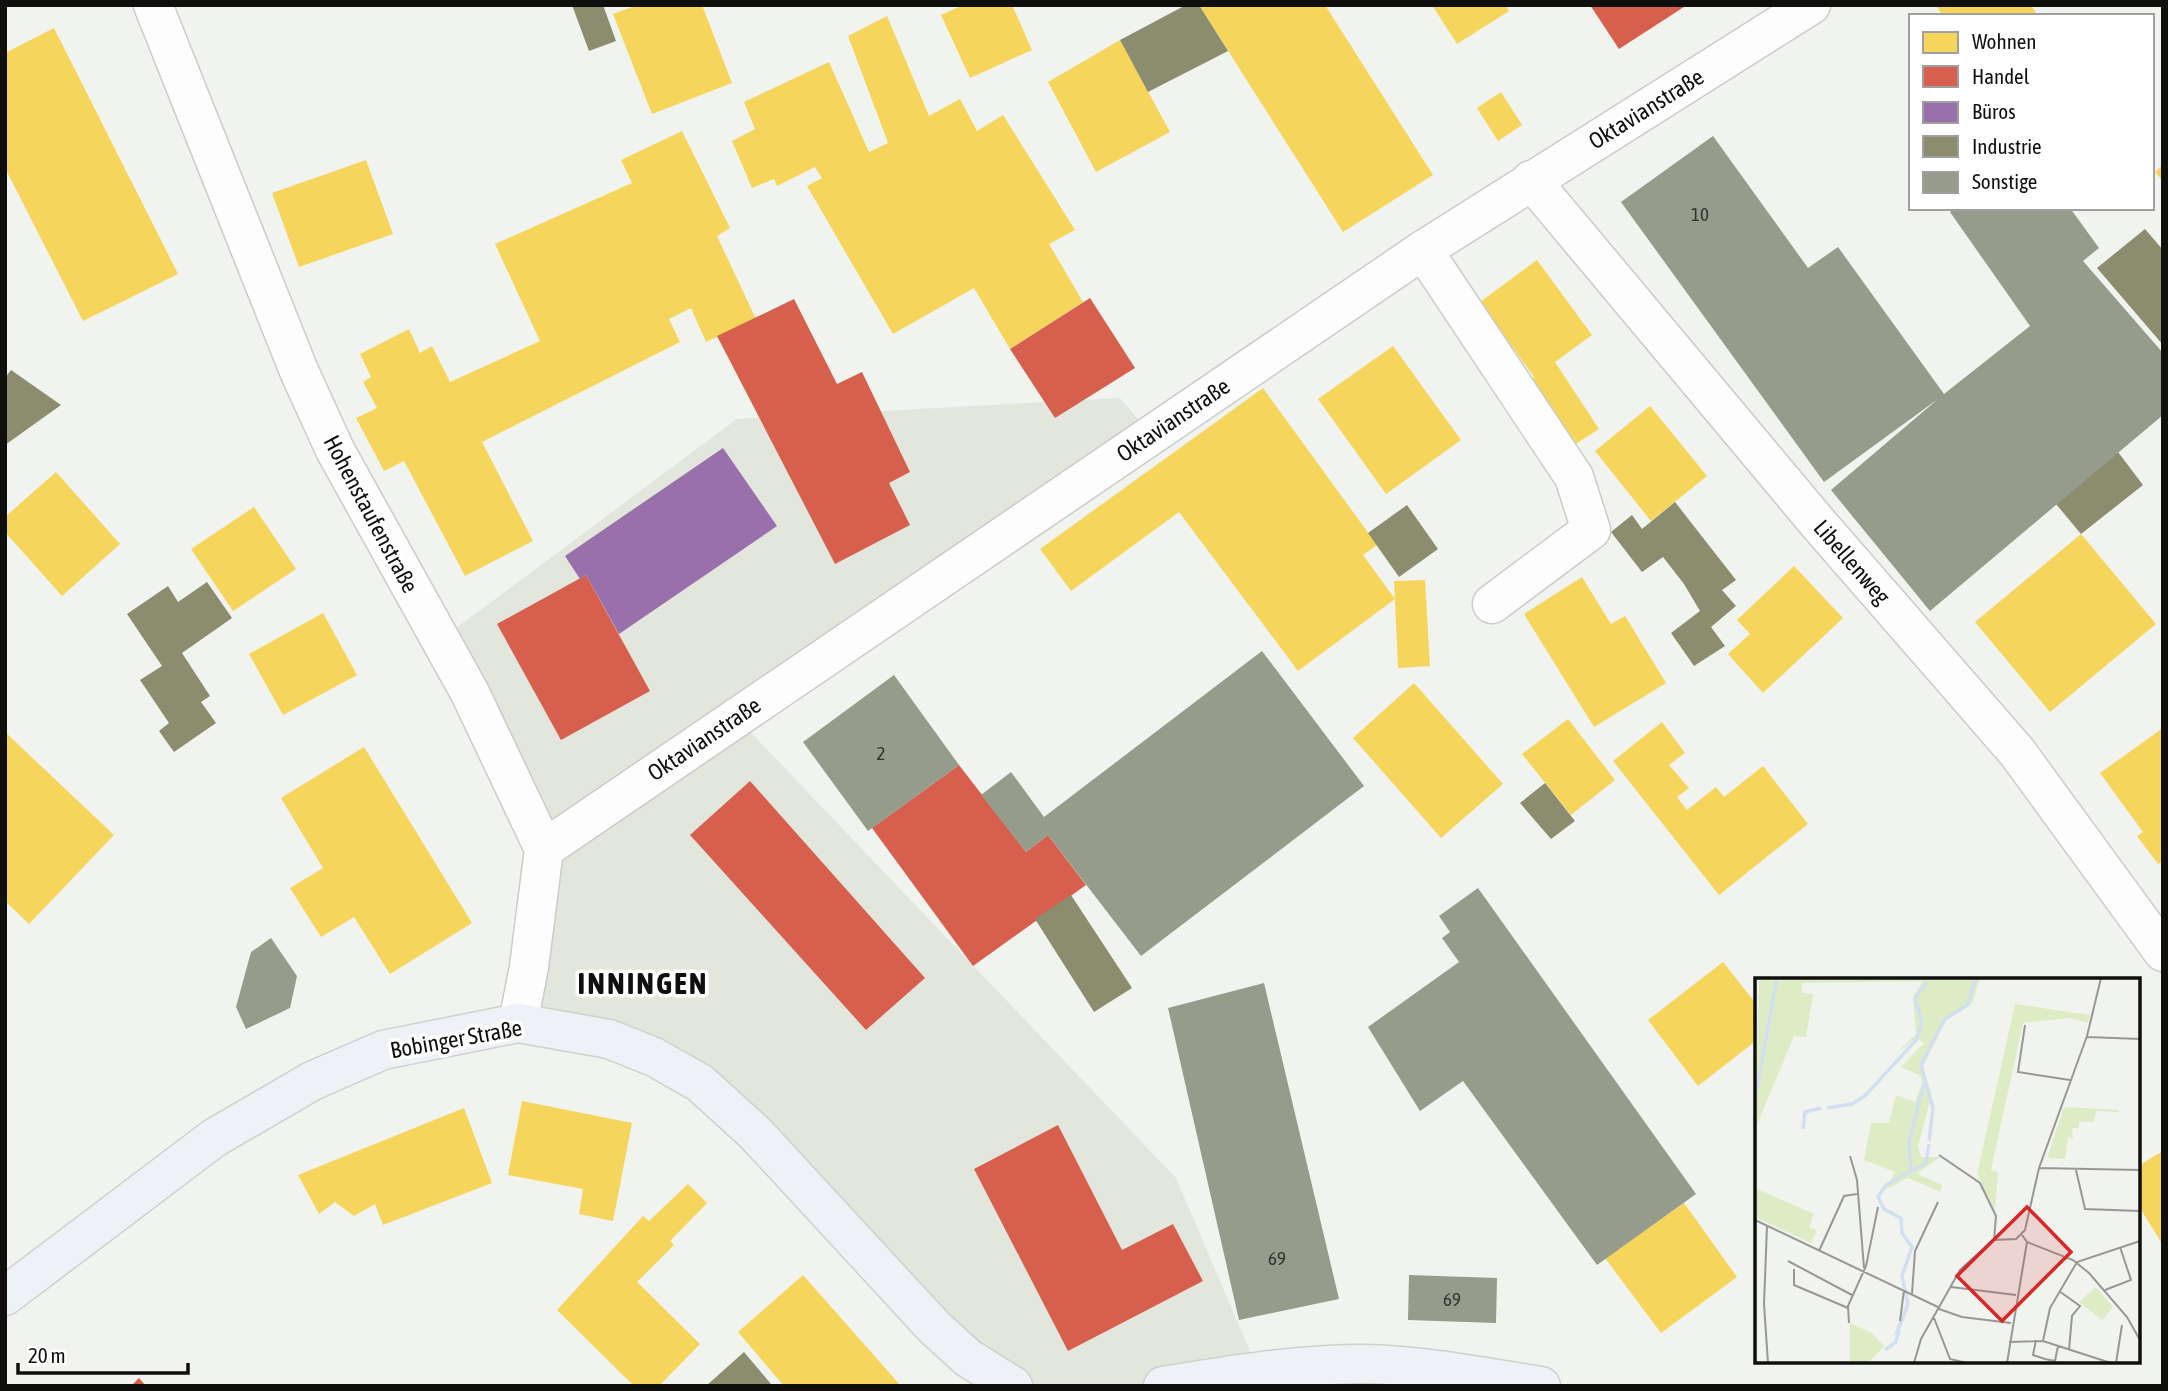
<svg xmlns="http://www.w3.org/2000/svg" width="2168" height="1391" font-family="'Asap Condensed',sans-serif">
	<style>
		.built { fill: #e2e6dd }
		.homes { fill: #f6d55c }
		.shops { fill: #d6604d }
		.offices { fill: #9970ab }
		.industry { fill: #8c8c6e }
		.building { fill: #969c8b }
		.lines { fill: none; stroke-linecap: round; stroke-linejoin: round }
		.minor-casing { stroke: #caccc9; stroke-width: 41 }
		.major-casing { stroke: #cfd0ce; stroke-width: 41 }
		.minor { stroke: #fdfdfd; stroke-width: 38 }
		.major { stroke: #eef1f5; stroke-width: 38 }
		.labels { text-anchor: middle; stroke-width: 7; stroke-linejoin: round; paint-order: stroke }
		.number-label { font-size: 19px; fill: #31332d }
		.street-label { font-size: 23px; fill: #0f100e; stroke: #fff }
		.district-label { font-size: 30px; font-weight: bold; letter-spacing: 2px; fill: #0f100e; stroke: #fff }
		.inset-river { fill: none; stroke: #d2dff1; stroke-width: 3.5 }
		.inset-road { fill: none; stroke: #979895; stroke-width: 2 }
		.view { fill: #d62828; fill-opacity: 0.15; stroke: #d62828; stroke-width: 3.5 }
		.inset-edge { fill: none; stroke: #0f100e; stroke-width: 3.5 }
	</style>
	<rect width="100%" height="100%" fill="#f1f3ef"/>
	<path class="built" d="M1120,398L1151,434L736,717L1176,1178L1258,1370L1163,1386H1013L700,1083L518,1023L544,849L440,640L737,419Z"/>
	<g class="homes">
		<path d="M637,5H702L732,83L652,114L613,14Z"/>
		<path d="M963,5H1012L1032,50L970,78L941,15Z"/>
		<path d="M1199,5H1325L1433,175L1343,232Z"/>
		<path d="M1432,5H1506L1509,11L1457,44Z"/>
		<path d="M1936,5H2031L2038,16H1943Z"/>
		<path d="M887,16L929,116L960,99L977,131L1003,115L1075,230L1049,244L1083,302L1010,349L974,288L893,334L807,186L822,178L815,167L777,186L774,179L752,188L732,141L755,129L744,102L829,62L869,152L888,143L848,36Z"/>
		<path d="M54,28L178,274L83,321L5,168V53Z"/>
		<path d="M1120,40L1170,132L1096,172L1048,82Z"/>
		<path d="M1501,92L1522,125L1498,141L1477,108Z"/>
		<path d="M682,131L730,228L717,236L756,319L706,342L691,308L669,319L680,342L482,442L533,541L465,576L404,461L384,471L356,418L377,408L363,382L371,377L360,354L409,329L420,353L432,346L450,382L540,341L495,244L632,183L621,160Z"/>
		<path d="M366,160L393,234L299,267L272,193Z"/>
		<path d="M2163,165V181L2155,172Z"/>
		<path d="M1537,260L1592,335L1555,362L1599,429L1574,445L1529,381L1534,377L1480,302Z"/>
		<path d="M1393,346L1461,440L1386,494L1318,399Z"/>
		<path d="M1263,388L1377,545L1363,555L1395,599L1298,671L1179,512L1071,591L1040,549Z"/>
		<path d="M1650,406L1707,476L1651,521L1595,451Z"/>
		<path d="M56,472L120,544L62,596L5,532V517Z"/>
		<path d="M254,507L296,569L233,611L191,549Z"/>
		<path d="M2081,534L2156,624L2050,712L1975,622Z"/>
		<path d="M1794,566L1843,618L1763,693L1728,654L1750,634L1737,620Z"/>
		<path d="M1582,577L1611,624L1625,616L1666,683L1594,727L1524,614Z"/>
		<path d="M1425,580L1430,666L1398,668L1394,581Z"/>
		<path d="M323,613L357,675L283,715L249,654Z"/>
		<path d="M1414,683L1503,784L1441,838L1353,738Z"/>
		<path d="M1568,719L1615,780L1571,815L1522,754Z"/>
		<path d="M1662,722L1685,753L1669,765L1689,788L1677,797L1687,810L1716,787L1724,797L1763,766L1808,824L1719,895L1613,761Z"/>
		<path d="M2163,728V861L2158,864L2137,836L2143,832L2100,773Z"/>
		<path d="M5,732L114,835L29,924L5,901Z"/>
		<path d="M364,747L472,923L390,974L354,917L321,937L290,888L323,868L281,798Z"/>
		<path d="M1723,962L1757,1005V1040L1698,1086L1648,1020Z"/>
		<path d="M522,1101L632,1123L613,1221L579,1214L583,1189L508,1175Z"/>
		<path d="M464,1108L492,1183L383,1225L375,1204L354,1216L335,1202L319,1214L298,1175Z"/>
		<path d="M2163,1151V1245L2138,1205V1166Z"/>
		<path d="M688,1184L707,1203L670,1241L674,1245L637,1282L700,1344L659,1386H634L557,1310L643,1216L649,1221Z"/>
		<path d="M1684,1203L1737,1277L1661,1333L1605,1258Z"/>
		<path d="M803,1275L901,1386H784L738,1332Z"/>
	</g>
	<g class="shops">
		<path d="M1590,5H1687L1619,49Z"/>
		<path d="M1090,298L1135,368L1055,418L1010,349Z"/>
		<path d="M794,299L837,384L862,372L910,472L889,483L910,525L835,564L717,336Z"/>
		<path d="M586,575L650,691L561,740L497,624Z"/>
		<path d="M959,765L1026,852L1048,835L1086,885L973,966L872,828Z"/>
		<path d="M750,781L925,978L866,1030L690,835Z"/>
		<path d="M1058,1125L1122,1250L1173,1224L1203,1281L1068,1351L974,1169Z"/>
		<path d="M139,1378L146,1386H131Z"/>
	</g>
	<path class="offices" d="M723,448L777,526L619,634L586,575L580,579L565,556Z"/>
	<g class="industry">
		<path d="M572,5H603L616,41L589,51Z"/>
		<path d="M1186,5H1199L1228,51L1148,92L1120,40Z"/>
		<path d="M2145,229L2163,250V345L2097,268Z"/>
		<path d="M11,370L61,405L5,445V378Z"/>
		<path d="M2118,452L2143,485L2081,534L2056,504Z"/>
		<path d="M1675,502L1736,580L1722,590L1736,606L1711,627L1725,646L1694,666L1671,633L1700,611L1684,584L1663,557L1642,572L1611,532L1632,515L1642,529Z"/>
		<path d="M1407,505L1438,549L1399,577L1368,533Z"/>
		<path d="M207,582L232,618L182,653L210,696L201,702L216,723L174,752L159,731L169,723L140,680L162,666L127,614L168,586L178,602Z"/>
		<path d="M1545,783L1575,821L1551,839L1520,803Z"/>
		<path d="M1071,895L1132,988L1094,1012L1035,919Z"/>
		<path d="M744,1352L771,1384L706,1386Z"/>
	</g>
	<g class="building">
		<path d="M1713,136L1808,268L1838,247L1944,394L2030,326L1950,212L1955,208H2070L2099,248L2083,261L2163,353V415L1930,611L1831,490L1938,399L1824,482L1621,202Z"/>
		<path d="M1262,651L1364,786L1141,956L1048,835L1026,852L981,795L1011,772L1044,817Z"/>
		<path d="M894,675L959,765L868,831L803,742Z"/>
		<path d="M1478,888L1696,1194L1597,1265L1463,1081L1420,1111L1368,1027L1459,962L1442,938L1450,932L1439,916Z"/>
		<path d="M271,938L297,976L290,1008L246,1029L236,1007L251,952Z"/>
		<path d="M1264,983L1339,1299L1239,1320L1168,1008Z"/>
		<path d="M1409,1275L1497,1278L1496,1323L1408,1320Z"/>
	</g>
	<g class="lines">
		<g class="minor-casing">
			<g id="minor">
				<path d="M153,5L299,371L335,450L470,693L544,849L529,967L518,1023"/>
				<path d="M1531,180L1817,522L2017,752L2163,952"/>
				<path d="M1423,250L1574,477L1591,530L1492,604"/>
				<path d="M544,849L1423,250L1811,5"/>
			</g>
		</g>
		<g class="major-casing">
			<g id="major">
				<path d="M5,1296L214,1138L312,1081L383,1050L518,1023L609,1039L654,1057L700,1083L755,1133L934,1327L968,1358L1013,1386"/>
				<path d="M1163,1386C1230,1375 1297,1364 1365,1364C1424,1365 1483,1377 1541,1386"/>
			</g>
		</g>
		<use href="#minor" class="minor"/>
		<use href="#major" class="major"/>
	</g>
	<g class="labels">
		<g class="number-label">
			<text x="1700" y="221">10</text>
			<text x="881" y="760">2</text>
			<text x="1277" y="1265">69</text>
			<text x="1452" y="1306">69</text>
		</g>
		<g class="street-label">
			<text transform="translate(1646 109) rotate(-32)" y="8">Oktavianstraße</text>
			<text transform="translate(1173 420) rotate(-34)" y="8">Oktavianstraße</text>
			<text transform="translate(371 514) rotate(62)" y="8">Hohenstaufenstraße</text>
			<text transform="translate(1852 562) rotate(49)" y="8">Libellenweg</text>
			<text transform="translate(704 739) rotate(-34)" y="8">Oktavianstraße</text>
			<text transform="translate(456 1039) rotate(-10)" y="8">Bobinger Straße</text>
		</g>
		<g class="district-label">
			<text x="643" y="994">INNINGEN</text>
		</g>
	</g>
	<g transform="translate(1755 978)">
		<rect width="385" height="385" fill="#f1f3ef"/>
		<path d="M4,0H225L217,26L192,41L168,88L176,119L163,168L166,179H185L162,196L187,207L185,214L153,200L130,212L140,194L109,182L116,145H134L141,117L160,124L167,106L166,98L146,89L169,65L161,60L141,76L161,56L158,19L168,3L47,5V15L58,16L51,59L39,58L0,151ZM260,26L335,37L333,45L316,40L268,45L236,192L243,194L240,233L222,196ZM309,129L363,132L364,134L342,133L338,144H324V150H317L318,160H313L310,181L292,180ZM0,210L59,236L54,249L62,252L56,265L0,239ZM341,309L358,329L347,342L324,324ZM95,345L117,355L129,368L113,385H95Z" fill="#ddecc4"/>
		<path class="inset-river" d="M0,121L22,0M72,130L97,126L110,118L162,61L167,44L160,20L172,4M48,151L50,134L66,130M174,163L178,130L166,87L189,42L212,27L221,0M156,193L154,163L169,106M141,357L153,326L147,298L157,269L147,255L146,240L129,231L123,219L131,207L171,185L174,166M130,372L141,364L144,352"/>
		<path class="inset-road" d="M270,47L263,94L315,102M332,59L385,61M184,177L225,205L241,238L239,262M95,178L102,202L109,290M284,190L385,192M321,192L330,231L385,233M0,242L185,330M12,248L9,326L13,385M267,257L272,264L318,282L334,295L372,339L385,362M64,273L89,218L102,216M33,283L97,317M39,291V307L93,330M196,309L261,317M350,312L376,302L365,269M304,313L325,328L317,338L314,372M157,316L160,273L183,224M184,331L207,339L256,345M179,340L195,381L212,385M145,343L149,312M94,345L93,328L111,288L123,229M281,362L278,377L290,381L300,383L303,368M288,363L295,330L322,284L385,263M254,364L288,363L356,385M159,385L166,361L205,292L238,262L261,261L270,252L284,190L332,58L346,0M252,385L272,264M361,385L367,347"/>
		<path class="view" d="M272,229L316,274L247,343L202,298Z"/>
		<rect width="385" height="385" class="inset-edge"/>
	</g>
	<rect width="2168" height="1391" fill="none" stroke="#0f100e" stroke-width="14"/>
	<rect x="1909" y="14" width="245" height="196" fill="#ffffff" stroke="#9f9f9f" stroke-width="2"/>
	<rect x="1923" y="32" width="35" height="21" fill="#f6d55c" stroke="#9f9f9f" stroke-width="2"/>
	<text x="1972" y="49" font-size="21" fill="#0f100e">Wohnen</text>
	<rect x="1923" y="66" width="35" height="21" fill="#d6604d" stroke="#9f9f9f" stroke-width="2"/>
	<text x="1972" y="84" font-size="21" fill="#0f100e">Handel</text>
	<rect x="1923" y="102" width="35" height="21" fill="#9970ab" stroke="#9f9f9f" stroke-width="2"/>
	<text x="1972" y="119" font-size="21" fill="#0f100e">Büros</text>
	<rect x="1923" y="136" width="35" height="21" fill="#8c8c6e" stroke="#9f9f9f" stroke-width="2"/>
	<text x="1972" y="154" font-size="21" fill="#0f100e">Industrie</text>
	<rect x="1923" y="172" width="35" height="21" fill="#969c8b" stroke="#9f9f9f" stroke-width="2"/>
	<text x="1972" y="189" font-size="21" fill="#0f100e">Sonstige</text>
	<path d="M18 1363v10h170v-10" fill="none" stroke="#0f100e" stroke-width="3.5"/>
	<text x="28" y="1363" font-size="21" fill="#0f100e" stroke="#ffffff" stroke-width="5" paint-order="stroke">20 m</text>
</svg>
